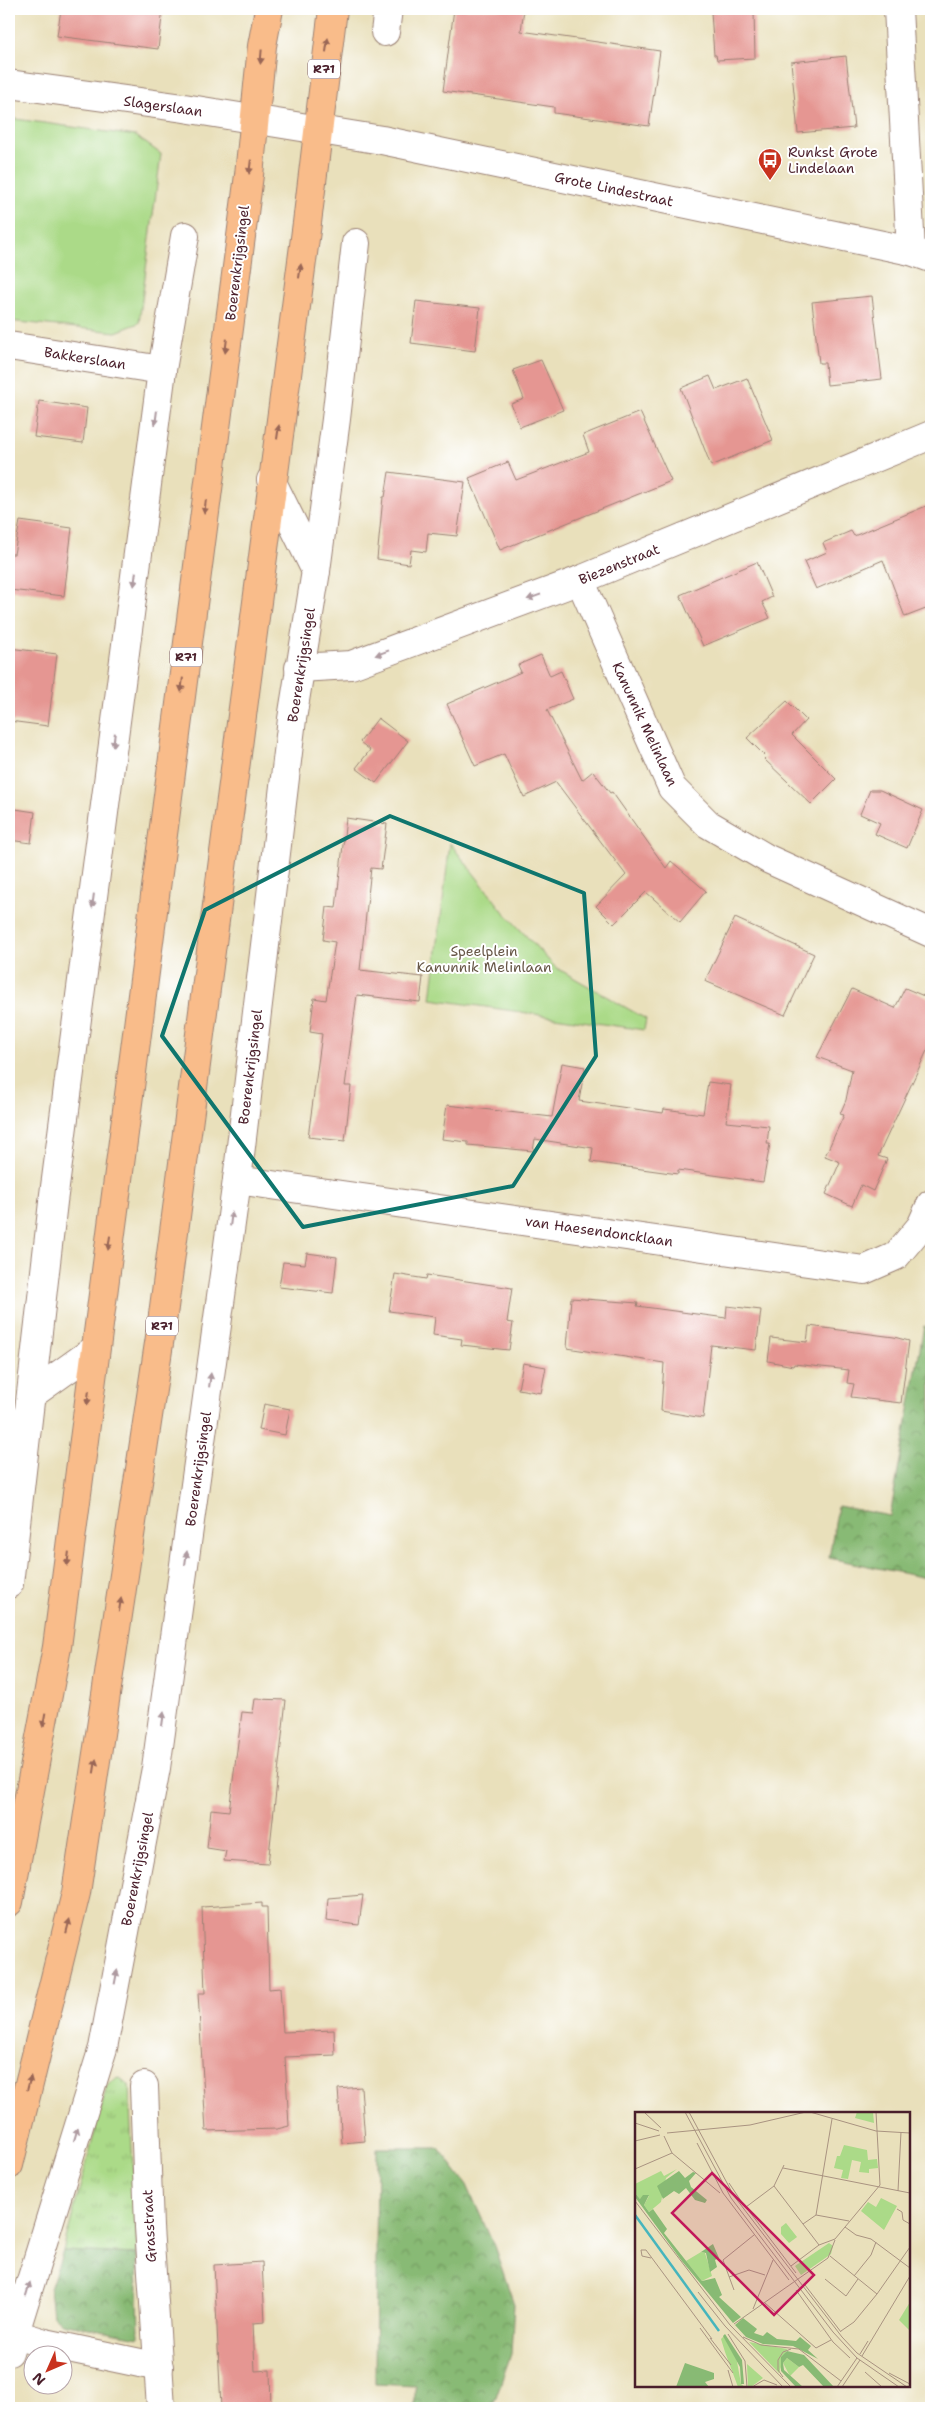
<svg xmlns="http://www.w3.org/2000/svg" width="940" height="2417" font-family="'Shantell Sans',sans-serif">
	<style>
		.grass { fill: url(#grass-tufts); stroke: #7a7c5a }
		.forest { fill: url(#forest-crowns); stroke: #696c50 }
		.park { fill: #abda88; stroke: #7a7c5a }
		.building { fill: #e59692 }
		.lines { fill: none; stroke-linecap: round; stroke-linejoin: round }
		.street-casing { stroke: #9a8073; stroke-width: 30 }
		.highway-casing { stroke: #9a8073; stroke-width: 30 }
		.street { stroke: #fff; stroke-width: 28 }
		.highway { stroke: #f9bc8a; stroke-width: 28 }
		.oneway { fill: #996656 }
		.oneway2 { fill: #ae9aa0 }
		.marked { fill: none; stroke: #0f766e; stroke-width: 4; stroke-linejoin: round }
		.labels { text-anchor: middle; stroke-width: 4; stroke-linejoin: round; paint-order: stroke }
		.shield { fill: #fff; stroke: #80626b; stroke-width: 1 }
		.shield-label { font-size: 12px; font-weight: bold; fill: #4a1f2b }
		.street-label { font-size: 14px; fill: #4a1f2b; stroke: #fff }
		.poi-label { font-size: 14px; fill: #4a1f2b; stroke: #fff; text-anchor: start }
		.park-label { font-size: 14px; fill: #675747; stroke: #fff }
		.inset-river { fill: none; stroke: #46b5bd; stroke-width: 2.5 }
		.inset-road { fill: none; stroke: #a99381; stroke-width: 1 }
		.view { fill: #c2185b; fill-opacity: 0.15; stroke: #c2185b; stroke-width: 2.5 }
		.inset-edge { fill: none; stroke: #4a1f2b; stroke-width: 2.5 }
	</style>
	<defs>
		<pattern id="grass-tufts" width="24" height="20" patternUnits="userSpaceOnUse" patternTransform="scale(1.25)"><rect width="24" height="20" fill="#abda88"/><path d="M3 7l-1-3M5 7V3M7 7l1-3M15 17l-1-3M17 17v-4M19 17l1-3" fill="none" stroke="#95bb76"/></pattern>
		<pattern id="forest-crowns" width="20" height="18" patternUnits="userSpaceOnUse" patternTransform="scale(1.25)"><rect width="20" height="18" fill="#88ba74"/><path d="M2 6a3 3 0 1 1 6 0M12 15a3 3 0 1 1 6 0" fill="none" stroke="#71975f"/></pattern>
	</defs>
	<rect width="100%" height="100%" fill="#fff"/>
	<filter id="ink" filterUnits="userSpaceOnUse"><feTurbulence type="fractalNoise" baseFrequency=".02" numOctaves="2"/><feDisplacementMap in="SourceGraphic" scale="10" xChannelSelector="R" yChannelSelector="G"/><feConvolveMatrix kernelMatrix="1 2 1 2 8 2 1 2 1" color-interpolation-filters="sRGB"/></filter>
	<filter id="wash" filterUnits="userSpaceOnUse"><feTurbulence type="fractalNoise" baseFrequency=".0096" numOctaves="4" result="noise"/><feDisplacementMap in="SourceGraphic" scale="20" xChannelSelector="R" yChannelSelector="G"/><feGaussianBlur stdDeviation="1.12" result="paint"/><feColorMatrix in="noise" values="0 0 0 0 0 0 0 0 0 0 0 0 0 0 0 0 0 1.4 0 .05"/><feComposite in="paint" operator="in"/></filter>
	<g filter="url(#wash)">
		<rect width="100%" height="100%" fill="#e9e0bb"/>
		<path class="grass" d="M120,2078L129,2085L137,2254L63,2251L107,2086L114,2079Z"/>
		<g class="forest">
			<path d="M924,1326L931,1328V1579L829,1558L838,1506L890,1516Z"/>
			<path d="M377,2148H439L467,2185L494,2246L514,2304L511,2354L492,2408H415V2386L375,2384Z"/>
			<path d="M63,2251L137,2254L139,2337L62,2323L53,2315L50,2289Z"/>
		</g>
		<g class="park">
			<path d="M9,118L136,136L161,154L139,323L116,332L9,321Z"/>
			<path d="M450,843L503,911L555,967L646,1019L644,1030L431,999Z"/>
		</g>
		<g id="blocks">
			<g class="building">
				<path d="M61,9H163L158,49L57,36Z"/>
				<path d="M454,9H524L521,31L660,51L649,126L554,113V107L443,91Z"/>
				<path d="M754,11L755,58L717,60L716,55H714L711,12Z"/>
				<path d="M846,56L854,128L798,133L791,62Z"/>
				<path d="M872,296L882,379L827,385L825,363H819L812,302Z"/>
				<path d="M416,301L480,308L475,351L411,343Z"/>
				<path d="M541,360L563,410L520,427L511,404L524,399L513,370Z"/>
				<path d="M710,376L716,390L747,378L773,440L711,466L681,388Z"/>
				<path d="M39,401L87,408L83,443L34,437Z"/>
				<path d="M640,412L671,481L500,550L469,478L508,462L516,480L589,452L583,435Z"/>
				<path d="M389,472L465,482L457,536L428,533L426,552L411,550L409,564L377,559L383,497H385Z"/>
				<path d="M931,504V607L905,617L883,560L816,589L804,562L827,552L823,543L851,531L854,536Z"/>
				<path d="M20,521L72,528L64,596L9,590V554H14Z"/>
				<path d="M757,562L772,597L762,602L770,618L703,646L680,595Z"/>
				<path d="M9,648L57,654L48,726L9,721Z"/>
				<path d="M541,655L550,676L561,671L573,699L547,710L582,780L593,771L610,793L612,792L666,868L671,861L706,891L680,922L646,892L614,924L596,906L626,875L556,782L524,797L504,754L475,766L447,704L521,672L518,665Z"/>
				<path d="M787,701L806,720L792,735L836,779L811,804L764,759L766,757L747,738Z"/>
				<path d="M378,718L408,741L376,783L356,768L370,750L360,742Z"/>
				<path d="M870,790H880L923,810L907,848L875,834L880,823L860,814Z"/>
				<path d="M9,808L35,812L31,843L9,840Z"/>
				<path d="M346,818L387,824L381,869L371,868L360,970L423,977L420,1002L357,995L345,1086H351L345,1141L308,1137L322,1034L310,1032L314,998L326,1000L335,942L323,940L327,907L336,908Z"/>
				<path d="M735,918L814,954L785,1015L705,981Z"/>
				<path d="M905,988L931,999V1042L878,1156L887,1159L873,1191L861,1185L852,1206L826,1194L840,1162L825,1156L844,1115L840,1114L846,1100L852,1070L817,1057L852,989L895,1008Z"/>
				<path d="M562,1063L585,1067L579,1101L663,1113L664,1109L703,1114L708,1082L731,1085L726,1122L769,1126L767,1144H770L763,1182L678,1170V1174L591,1162L593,1148L535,1139L533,1151L468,1145V1142L442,1139L447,1105L552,1117Z"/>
				<path d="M307,1253L337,1257L333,1293L279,1287L283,1262L305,1264Z"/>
				<path d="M395,1274L426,1279L427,1275L512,1288L507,1322L513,1323L509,1350L461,1345L462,1339L433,1335L435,1317L389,1311Z"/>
				<path d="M571,1298L638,1303L637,1306L726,1318L727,1306L761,1310L756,1350L711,1345L703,1418L661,1411L664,1363L567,1348Z"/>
				<path d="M809,1326L894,1337L909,1341L901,1403L851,1397L854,1384L847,1383L849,1370L794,1364L793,1366L768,1361L771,1338L807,1342Z"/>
				<path d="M523,1363L546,1367L541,1393L518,1389Z"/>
				<path d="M264,1404L290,1409L285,1435L259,1430Z"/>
				<path d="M255,1699L286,1700L268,1864L224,1861L226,1851L207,1848L211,1809L229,1811L242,1712L253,1713Z"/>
				<path d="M363,1895L359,1925L326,1921L328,1898Z"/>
				<path d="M262,1903V1907H267L269,1989L280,1988L283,2032L334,2030L335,2055L285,2057L289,2126L277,2129L206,2131L198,1993H205L202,1907Z"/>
				<path d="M361,2087L365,2141L342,2143L338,2089Z"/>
				<path d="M262,2262L265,2322L253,2323L255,2371L270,2370L271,2408H221L214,2265Z"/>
			</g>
		</g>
	</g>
	<g filter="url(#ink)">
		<use href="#blocks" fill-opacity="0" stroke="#9a8073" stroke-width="1"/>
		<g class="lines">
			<g class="street-casing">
				<g id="street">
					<path d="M898,9L911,251"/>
					<path d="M385,32L388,9"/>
					<path d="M9,84L184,108L382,140L911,251L931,258"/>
					<path d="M9,346L162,370"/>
					<path d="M271,480L316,571"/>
					<path d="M580,580L672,788L708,824L768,859L931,933"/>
					<path d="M299,668L351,665L580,580L931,435"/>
					<path d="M237,1180L864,1270L896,1256L921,1226L931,1204"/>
					<path d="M31,1395L94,1350"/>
					<path d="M9,1584L53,1202L162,370L185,236"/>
					<path d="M144,2086L149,2227L161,2408"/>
					<path d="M15,2334L45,2343L159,2367"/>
					<path d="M9,2352L103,2048L156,1768L237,1180L292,719L316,571L336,419L356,243"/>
				</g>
			</g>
			<g class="highway-casing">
				<g id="highway">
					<path d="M9,1902L57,1647L249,175L262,46L269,9"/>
					<path d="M9,2165L76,1893L161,1330L307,223L333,9"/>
				</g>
			</g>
			<use href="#street" class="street"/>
			<use href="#highway" class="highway"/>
		</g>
		<defs><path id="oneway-solid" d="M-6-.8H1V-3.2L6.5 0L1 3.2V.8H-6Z" transform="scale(1.25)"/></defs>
		<g class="oneway">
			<use href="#oneway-solid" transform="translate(327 45) rotate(-82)"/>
			<use href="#oneway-solid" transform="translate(261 57) rotate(95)"/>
			<use href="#oneway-solid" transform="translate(250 167) rotate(97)"/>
			<use href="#oneway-solid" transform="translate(300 271) rotate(-82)"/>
			<use href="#oneway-solid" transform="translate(226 346) rotate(97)"/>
			<use href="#oneway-solid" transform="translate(278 432) rotate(-82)"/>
			<use href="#oneway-solid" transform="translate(205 507) rotate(97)"/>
			<use href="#oneway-solid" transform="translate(182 685) rotate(97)"/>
			<use href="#oneway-solid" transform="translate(109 1243) rotate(98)"/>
			<use href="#oneway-solid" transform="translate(88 1398) rotate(97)"/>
			<use href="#oneway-solid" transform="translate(68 1559) rotate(97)"/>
			<use href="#oneway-solid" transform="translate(120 1605) rotate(-81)"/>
			<use href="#oneway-solid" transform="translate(44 1720) rotate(100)"/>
			<use href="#oneway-solid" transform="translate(95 1766) rotate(-81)"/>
			<use href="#oneway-solid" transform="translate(68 1926) rotate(-76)"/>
			<use href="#oneway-solid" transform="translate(29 2083) rotate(-76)"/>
		</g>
		<g class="oneway2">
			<use href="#oneway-solid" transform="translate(156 418) rotate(97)"/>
			<use href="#oneway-solid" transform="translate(135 579) rotate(97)"/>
			<use href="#oneway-solid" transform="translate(534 597) rotate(160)"/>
			<use href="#oneway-solid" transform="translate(382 653) rotate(160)"/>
			<use href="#oneway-solid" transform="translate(114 740) rotate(97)"/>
			<use href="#oneway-solid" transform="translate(93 901) rotate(97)"/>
			<use href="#oneway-solid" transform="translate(231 1219) rotate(-83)"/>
			<use href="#oneway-solid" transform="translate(210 1380) rotate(-83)"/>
			<use href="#oneway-solid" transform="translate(186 1558) rotate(-82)"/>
			<use href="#oneway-solid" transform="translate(163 1719) rotate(-82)"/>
			<use href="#oneway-solid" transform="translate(116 1977) rotate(-79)"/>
			<use href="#oneway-solid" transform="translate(76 2134) rotate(-73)"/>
			<use href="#oneway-solid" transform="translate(28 2289) rotate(-73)"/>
		</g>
	</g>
	<path class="marked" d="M390,816L584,893L596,1056L513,1186L303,1227L162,1036L205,910Z"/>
	<defs>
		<g id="bus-pin" transform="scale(1.25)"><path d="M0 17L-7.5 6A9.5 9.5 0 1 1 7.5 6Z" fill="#c8321e" stroke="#fff"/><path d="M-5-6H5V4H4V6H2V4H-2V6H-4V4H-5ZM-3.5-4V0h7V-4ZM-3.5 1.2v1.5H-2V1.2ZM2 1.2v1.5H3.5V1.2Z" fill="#fff"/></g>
	</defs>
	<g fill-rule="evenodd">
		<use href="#bus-pin" x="770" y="160"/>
	</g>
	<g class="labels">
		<g class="shield">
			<rect x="308" y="59.5" width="32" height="19" rx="4"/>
			<rect x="170" y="647.5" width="32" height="19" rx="4"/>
			<rect x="146" y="1316.5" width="32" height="19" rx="4"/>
		</g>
		<g class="shield-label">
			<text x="324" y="73">R71</text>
			<text x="186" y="661">R71</text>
			<text x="162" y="1330">R71</text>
		</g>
		<g class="street-label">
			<text transform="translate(163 106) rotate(8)" y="5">Slagerslaan</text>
			<text transform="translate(614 189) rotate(12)" y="5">Grote Lindestraat</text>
			<text transform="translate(237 263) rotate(-83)" y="5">Boerenkrijgsingel</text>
			<text transform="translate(85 358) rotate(9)" y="5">Bakkerslaan</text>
			<text transform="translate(619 564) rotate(-22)" y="5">Biezenstraat</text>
			<text transform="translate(301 665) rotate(-81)" y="5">Boerenkrijgsingel</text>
			<text transform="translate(645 724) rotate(65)" y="5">Kanunnik Melinlaan</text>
			<text transform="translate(250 1067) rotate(-83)" y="5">Boerenkrijgsingel</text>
			<text transform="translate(599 1231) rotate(8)" y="5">van Haesendoncklaan</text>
			<text transform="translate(198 1469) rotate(-82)" y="5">Boerenkrijgsingel</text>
			<text transform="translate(137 1869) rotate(-79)" y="5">Boerenkrijgsingel</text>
			<text transform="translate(149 2226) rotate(-93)" y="5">Grasstraat</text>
		</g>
		<g class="poi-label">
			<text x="788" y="157">Runkst Grote<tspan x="788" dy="16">Lindelaan</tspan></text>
		</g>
		<g class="park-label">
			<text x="484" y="956">Speelplein<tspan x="484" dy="16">Kanunnik Melinlaan</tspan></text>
		</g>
	</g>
	<g transform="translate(635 2112)">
		<rect width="275" height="275" fill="#e9e0bb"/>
		<path d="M42,57L31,66L26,90L14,100L9,93L14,84L5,87L0,81V72L26,59L29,64ZM66,140L70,141L77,164L67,169L51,149ZM90,223L101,244L106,272L110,275H103L90,240L86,227ZM114,230L152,237L144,261ZM152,246L164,255L155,264L148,251ZM112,252L128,266L116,275H113Z" fill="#abda88"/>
		<path d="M44,59L50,66L58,60L61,61L54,69L56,75L72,88L70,91L60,88L51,76L44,82L39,79L25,89L28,87L22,74ZM0,81L5,87L8,83H14L9,93L14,100L18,97L32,117L29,121L67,169L80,166L87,183L84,185L106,205L98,211L46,148L0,85ZM78,132L84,146L80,148L82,155L75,160L71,141L66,140ZM108,206L122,217L119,221L128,224L132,220L142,227L161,229L165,225L176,234L173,238L183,247L158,234L128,232L111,225L100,213ZM90,222L107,248L109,272H106L105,255L88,224ZM152,239L169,243L199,275H189L168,253L164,255L152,246L148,251L149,258L168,275H161L146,259V245ZM50,251L79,261V267L70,270L74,275H41Z" fill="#88ba74"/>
		<path d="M275,190V219L264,208Z" fill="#abda88"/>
		<path d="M222,0H238L239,11L220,6ZM209,33L232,38L233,48L242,47L243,56L234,57V61L224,60L226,50L217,48L213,67L206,66L208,58L199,56L202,44H205ZM246,86L262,94L249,118L226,99L233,90L241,95ZM151,111L162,125L154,131L146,122V115ZM194,131L198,134L196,142L166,163L160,154Z" fill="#abda88"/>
		<path class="inset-river" d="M0,103L84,219"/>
		<path class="inset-road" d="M9,0L26,16M50,0L96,86L198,220L222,246L264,275M54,0L99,84L207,225L222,241L272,275M175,0L241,19L275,21M0,11L24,19M32,21L115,13L171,0M29,24L37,41L85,81M0,29L25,23M62,31L88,81L154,168M148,56L275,81M0,57L37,41M94,71L110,95M139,74L184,133M263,79L266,20M0,89L95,213L156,275M111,95L139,74L149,53M262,97L267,100L268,108L275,112M114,99L161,161M181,103L214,109M168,112L181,103L197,7M210,115L221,123L236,127L275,156M195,144L242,182M16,146L7,144L6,138H11L77,227M156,154L184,133L200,127L245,73L241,0M219,164L236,143L241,130M94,165L114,158L130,163M190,167L211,184L223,167M170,173L206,220M99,178L88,148L119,123M161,178L198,230L215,246M63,180L90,214L148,275M130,191L181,236L196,228M118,197L138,148M99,212L193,146L200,128M65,216L98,261M206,219L219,210L242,182L275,135M93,222L110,249L112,275M108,225L126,233L164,237L206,269M75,226L96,253M225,242L233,229M227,244L275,164M93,258L98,275M230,260L247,275M254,261L275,272M148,265L143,258V248L148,240L156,237M117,275L129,268L142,273M202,275L222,246M207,275L225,248"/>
		<path class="view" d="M77,61L179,163L139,203L37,101Z"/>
		<rect width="275" height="275" class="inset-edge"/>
	</g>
	<rect width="940" height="2417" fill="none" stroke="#fff" stroke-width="30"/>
	<g transform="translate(48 2370) rotate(225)"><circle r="24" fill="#ffffff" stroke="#b7a5aa"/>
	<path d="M0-4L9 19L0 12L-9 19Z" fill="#c8321e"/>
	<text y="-8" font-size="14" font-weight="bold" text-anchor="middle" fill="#4a1f2b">N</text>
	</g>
</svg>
